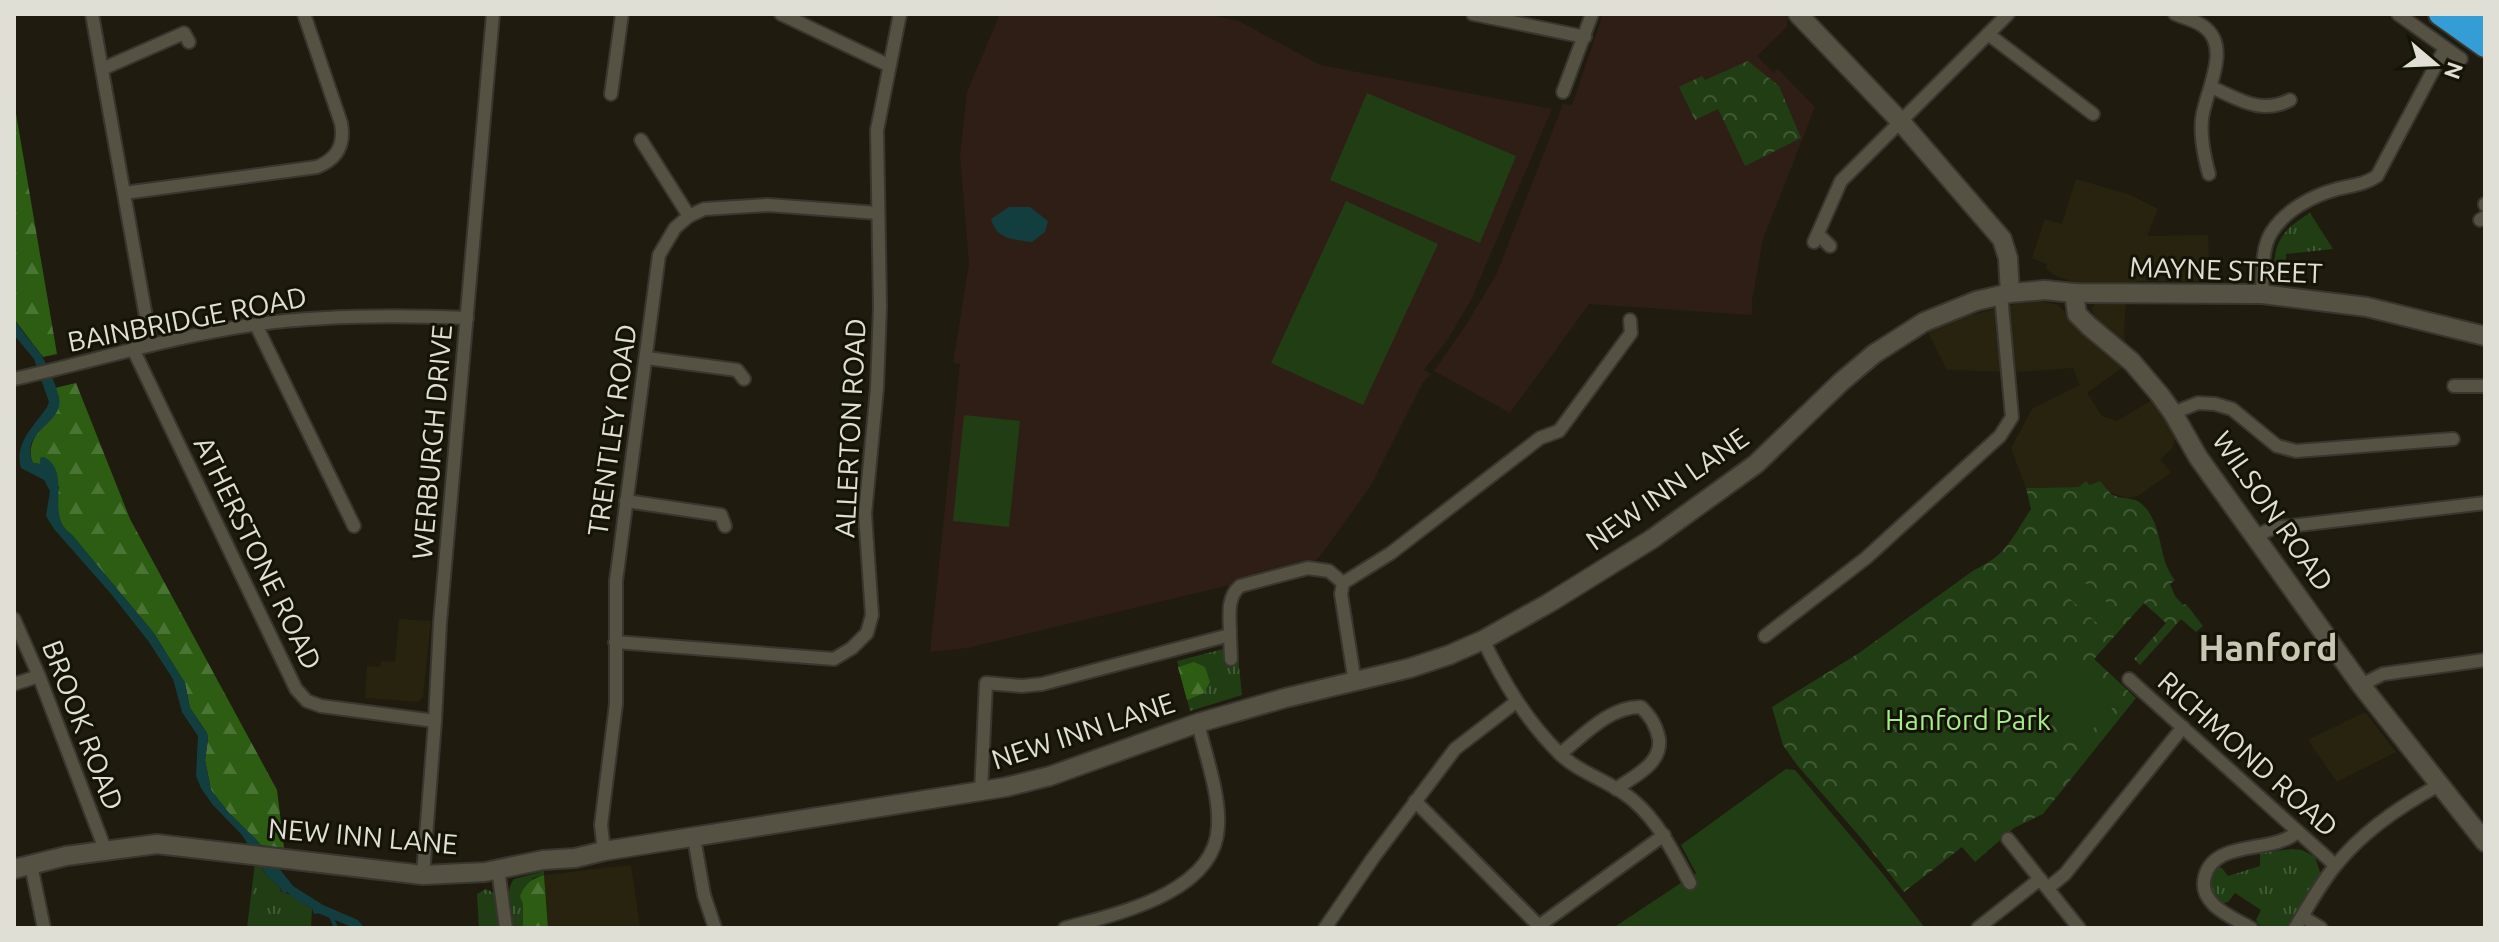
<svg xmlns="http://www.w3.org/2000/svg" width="2499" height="942" font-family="Ubuntu,sans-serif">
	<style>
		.built { fill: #27230f }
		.education { fill: #2f1e16 }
		.grass { fill: url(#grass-tufts) }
		.forest { fill: url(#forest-firs) }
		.park { fill: url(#park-crowns) }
		.pitch { fill: #213d14 }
		.water { fill: #123e40 }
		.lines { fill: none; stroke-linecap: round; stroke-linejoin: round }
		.stream { stroke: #123e40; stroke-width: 4 }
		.street-casing { stroke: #38362f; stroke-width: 16 }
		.secondary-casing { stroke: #38362f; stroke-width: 22 }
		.highway-casing { stroke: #38362f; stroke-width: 26 }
		.street { stroke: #555243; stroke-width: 12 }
		.secondary { stroke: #555243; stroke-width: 18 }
		.highway { stroke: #359dd5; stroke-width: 22 }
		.labels { text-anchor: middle; stroke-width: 6; stroke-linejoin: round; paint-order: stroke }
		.street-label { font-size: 28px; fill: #e0dfd6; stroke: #151306 }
		.park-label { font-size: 28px; fill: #a6ec8a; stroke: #151306 }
		.district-label { font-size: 36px; font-weight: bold; fill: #c9c6b4; stroke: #151306 }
	</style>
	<defs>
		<pattern id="grass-tufts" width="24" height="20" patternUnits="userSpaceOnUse" patternTransform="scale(2)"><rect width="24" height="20" fill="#213d14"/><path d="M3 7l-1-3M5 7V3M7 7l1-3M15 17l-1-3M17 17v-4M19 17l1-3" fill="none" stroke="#415935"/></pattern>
		<pattern id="forest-firs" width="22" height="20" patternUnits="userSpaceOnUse" patternTransform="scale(2)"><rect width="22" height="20" fill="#2c5d12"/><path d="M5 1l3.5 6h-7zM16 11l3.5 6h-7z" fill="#4a7434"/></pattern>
		<pattern id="park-crowns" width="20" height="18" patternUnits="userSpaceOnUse" patternTransform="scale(2)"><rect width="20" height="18" fill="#213d14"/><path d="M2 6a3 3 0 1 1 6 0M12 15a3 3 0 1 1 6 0" fill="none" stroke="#415935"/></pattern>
	</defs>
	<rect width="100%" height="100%" fill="#1f1c0f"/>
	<g class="built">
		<path d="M2076,179L2130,195L2158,209L2147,236L2208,235L2210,281H2142L2107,286L2082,285L2056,276L2046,269L2047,264L2032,258L2045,219L2062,224Z"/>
		<path d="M2126,299L2124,336L2127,346L2095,318L2092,310L2095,302Z"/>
		<path d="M2042,301L2058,305L2123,367L2087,393L2102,416L2117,421L2152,400L2176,437L2172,449L2160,459L2171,473L2138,496L2127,498L2090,485L2079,487L2026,488L2011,448L2032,409L2080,385L2073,368L2016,372L1947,370L1928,332L1963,317L2019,303Z"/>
		<path d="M399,619L431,621L423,697L418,702L365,698L367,666L380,667L381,661L395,662Z"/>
		<path d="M2365,712L2396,752L2337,782L2308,740Z"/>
		<path d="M631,865L640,928H548L544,875Z"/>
	</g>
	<g class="education">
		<path d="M1000,14H1207L1239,21L1320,65L1552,109L1471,300L1448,339L1424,370L1431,374L1423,382L1370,487L1318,559L1234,584L967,648L930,652L960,364L954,363V357L969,264L960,156L967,92Z"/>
		<path d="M1603,14H1787V27L1757,56L1773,73L1778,69L1815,107L1763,239L1752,301V315L1589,304L1510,413L1434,371L1466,325L1497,273L1563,104L1572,105Z"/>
	</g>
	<g class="grass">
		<path d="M2310,213L2333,249L2286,254V282H2273C2274,245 2277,233 2310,213Z"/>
		<path d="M1227,648L1228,659L1238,657L1242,695L1190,711L1177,661Z"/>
		<path d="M2293,849L2302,850L2315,857L2321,875L2287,928H2261L2256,920L2261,910L2235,893L2228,902L2221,904L2208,886L2212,872L2217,867L2222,868L2228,876L2260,866V853Z"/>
		<path d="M255,863L259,864L267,876L280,887L281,892C291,892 302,904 312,908L311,928H247Z"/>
		<path d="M544,871V875L533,878L523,904V928H513C511,912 504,893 514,879Z"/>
		<path d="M486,889L494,893L500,928H479L477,894Z"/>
	</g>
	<g class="forest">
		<path d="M14,102L57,354L43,357L14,319Z"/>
		<path d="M76,383L130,519L277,790L284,848L261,845L228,812L211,790L205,760L208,739L207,733L190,708L185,683L153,632L72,535C56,524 56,505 59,487L40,464L33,463C27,450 33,437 43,426C44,425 52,418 53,417C56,412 57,403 59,397L55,388Z"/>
		<path d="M1194,662L1205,667L1210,682L1204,693L1187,700L1178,667Z"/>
		<path d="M544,875L548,928H523V904L520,896C526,883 531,879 544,875Z"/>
	</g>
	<g class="park">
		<path d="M1748,61L1779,86L1801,138L1745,166L1718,109L1695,120L1679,87L1702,76L1705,80Z"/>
		<path d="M2086,481L2090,485L2100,481C2104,485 2108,492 2113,495C2123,500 2134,496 2143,505C2165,528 2157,559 2175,580L2170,584L2175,596L2183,605L2186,604L2203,626L2196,632L2181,619L2140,665L2134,659L2166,623L2144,603L2094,659L2136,698L2043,814L2014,828L1975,862L1962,847L1904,892L1862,839L1797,765L1783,745L1772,707L1859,653L1974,570C2007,555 2012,538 2031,509L2026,488L2079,487Z"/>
	</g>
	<g class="pitch">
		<path d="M1367,93L1516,156L1480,243L1330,180Z"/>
		<path d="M1346,201L1438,244L1363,405L1271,363Z"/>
		<path d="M964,415L1020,421L1009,527L953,521Z"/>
		<path d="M2084,582L2121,615L2107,632L2070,599Z"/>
		<path d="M2067,662L2114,706L2078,745L2030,701Z"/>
		<path d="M1786,769L1795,770L1883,874L1925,928H1613L1696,873L1681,845Z"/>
	</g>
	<g class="water">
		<path d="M1009,207H1030L1048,221L1045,232L1032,242C1013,239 997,240 991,219Z"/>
		<path d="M14,319C22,332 33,343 41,355C48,366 56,385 59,397C65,424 18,431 33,463L40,464V458L44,457C74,473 43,516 72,535L153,632L185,683L190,708L207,733L208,739L205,760L211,790L228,812L256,839L293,886L323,905L358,920L364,928H354L318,913L314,914L312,908L299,902L287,892L283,894L280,887L267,876L242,835L212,804L201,788L196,776L198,736L182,712L173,679L149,642L112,595L54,529L46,516L50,491L44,480L21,468C14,442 34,427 47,407L49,402L34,359L14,335Z"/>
	</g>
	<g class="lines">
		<path class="stream" d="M331,916L336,928"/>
		<g class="street-casing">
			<g id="street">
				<path d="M92,14L151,345"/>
				<path d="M781,14L888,65"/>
				<path d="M1473,14L1585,37"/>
				<path d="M2175,14C2184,18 2195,20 2203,26C2233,47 2205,91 2202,119C2200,138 2204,156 2209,174"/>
				<path d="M2398,14L2461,59"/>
				<path d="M1988,34L2093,114"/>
				<path d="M102,69L184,33L189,42"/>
				<path d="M2211,87C2239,99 2260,115 2290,100"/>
				<path d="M1563,92L1592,14"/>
				<path d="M611,94L622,14"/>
				<path d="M641,140L689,216"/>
				<path d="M124,193L317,167C337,159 345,145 341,123L304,14"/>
				<path d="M2485,204V205"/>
				<path d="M2480,220L2485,217"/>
				<path d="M1818,234L1830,246"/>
				<path d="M1814,242L1841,181L2008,14"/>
				<path d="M2262,294C2263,276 2261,249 2271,233C2285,210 2312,196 2337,189C2352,185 2364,185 2377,176L2445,48"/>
				<path d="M256,325L354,526"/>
				<path d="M133,349L296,689L307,701L321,706L435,721"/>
				<path d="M647,358L737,370L744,379"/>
				<path d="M14,379C95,361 176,335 259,324C328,315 397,315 467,318"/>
				<path d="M2454,386H2485"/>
				<path d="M2173,413L2198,403L2215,404L2232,409L2277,446L2296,451L2453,439"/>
				<path d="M626,501L721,515L725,526"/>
				<path d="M2256,536L2273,528L2485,503"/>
				<path d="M14,619L39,676L105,849"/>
				<path d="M1230,635L1231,659"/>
				<path d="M1765,636L1866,558L2000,436L2012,417L2001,295"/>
				<path d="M1483,640C1503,681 1525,719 1558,752C1579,774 1612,781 1635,802C1660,824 1674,854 1690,883"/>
				<path d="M615,642L834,659L852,648L867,633L872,615L865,514L877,388L880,307L877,130L900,14"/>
				<path d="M2129,679L2335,865"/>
				<path d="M1355,683L1341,594L1343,583L1391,553L1540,438L1559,431L1631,333L1630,320"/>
				<path d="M14,684L39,676"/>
				<path d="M2361,685L2383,674L2485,660"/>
				<path d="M1560,754C1583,736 1610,706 1641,707C1651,717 1656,725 1659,739C1662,764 1634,776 1616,789"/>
				<path d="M981,792L986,683L1022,686L1042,684L1230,635C1230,617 1226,598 1240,586L1308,568L1329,571L1343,583"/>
				<path d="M1415,801L1539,926"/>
				<path d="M694,838L704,895L715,928"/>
				<path d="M2008,839L2079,928"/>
				<path d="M604,851L601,825L616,704V581L659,255L675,228L689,216L704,209L768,205L878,213"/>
				<path d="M31,865L44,928"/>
				<path d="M498,869L506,928"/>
				<path d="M423,875L435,721L440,623L493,14"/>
				<path d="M2048,888L2065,874L2183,727"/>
				<path d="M2303,917L2321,928"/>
				<path d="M1065,928C1116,914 1216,893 1218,826C1220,794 1205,754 1198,723"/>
				<path d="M1325,928L1373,858L1455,749L1516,702"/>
				<path d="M1536,928L1664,835"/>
				<path d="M1978,928L2040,879"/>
				<path d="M2251,928C2232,917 2197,904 2205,876C2215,839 2273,854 2297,832"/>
				<path d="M2295,928C2308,907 2320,884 2336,865C2363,831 2402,805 2439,785"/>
			</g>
		</g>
		<g class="secondary-casing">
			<g id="secondary">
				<path d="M1798,14L1901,122L2002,239L2008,258L2010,293"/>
				<path d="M2074,293L2077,314L2089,326L2132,362L2160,395L2173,413L2198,457L2361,685L2485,842"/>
				<path d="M14,869L66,856L157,844L423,875L485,872L543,860L575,858L604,851L1006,787L1050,776L1198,723L1285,698L1410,668L1449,655L1483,640L1549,603L1652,539L1756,464L1841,382L1874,354L1924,322L1976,301L2010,293L2045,290L2074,293L2262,294L2367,307L2485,336"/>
			</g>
		</g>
		<g class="highway-casing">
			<g id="highway">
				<path d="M2440,14L2485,46"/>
				<path d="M2467,14L2485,27"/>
			</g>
		</g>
		<use href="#street" class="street"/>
		<use href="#secondary" class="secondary"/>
		<use href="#highway" class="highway"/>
	</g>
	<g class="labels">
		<g class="street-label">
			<text transform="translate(2226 270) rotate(2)" y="10">MAYNE STREET</text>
			<text transform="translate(187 319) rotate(-11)" y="10">BAINBRIDGE ROAD</text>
			<text transform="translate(850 428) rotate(-87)" y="10">ALLERTON ROAD</text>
			<text transform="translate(612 430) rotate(-82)" y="10">TRENTLEY ROAD</text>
			<text transform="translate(432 442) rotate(-85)" y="10">WERBURGH DRIVE</text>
			<text transform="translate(1667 489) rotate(-35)" y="10">NEW INN LANE</text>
			<text transform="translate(2273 511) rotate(55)" y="10">WILSON ROAD</text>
			<text transform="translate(258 553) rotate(64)" y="10">ATHERSTONE ROAD</text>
			<text transform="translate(83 725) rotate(69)" y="10">BROOK ROAD</text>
			<text transform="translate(1083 731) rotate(-18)" y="10">NEW INN LANE</text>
			<text transform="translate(2248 754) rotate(42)" y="10">RICHMOND ROAD</text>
			<text transform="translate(363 836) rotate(5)" y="10">NEW INN LANE</text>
		</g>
		<g class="park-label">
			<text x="1968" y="730">Hanford Park</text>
		</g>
		<g class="district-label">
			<text x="2268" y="661">Hanford</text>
		</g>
	</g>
	<rect width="2499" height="942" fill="none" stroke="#e0dfd6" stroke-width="32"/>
	<g transform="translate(2435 64) rotate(109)" stroke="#151306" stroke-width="6" paint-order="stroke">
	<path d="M0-6L14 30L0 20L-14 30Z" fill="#e0dfd6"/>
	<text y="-12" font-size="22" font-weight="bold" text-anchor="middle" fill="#e0dfd6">N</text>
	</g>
</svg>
